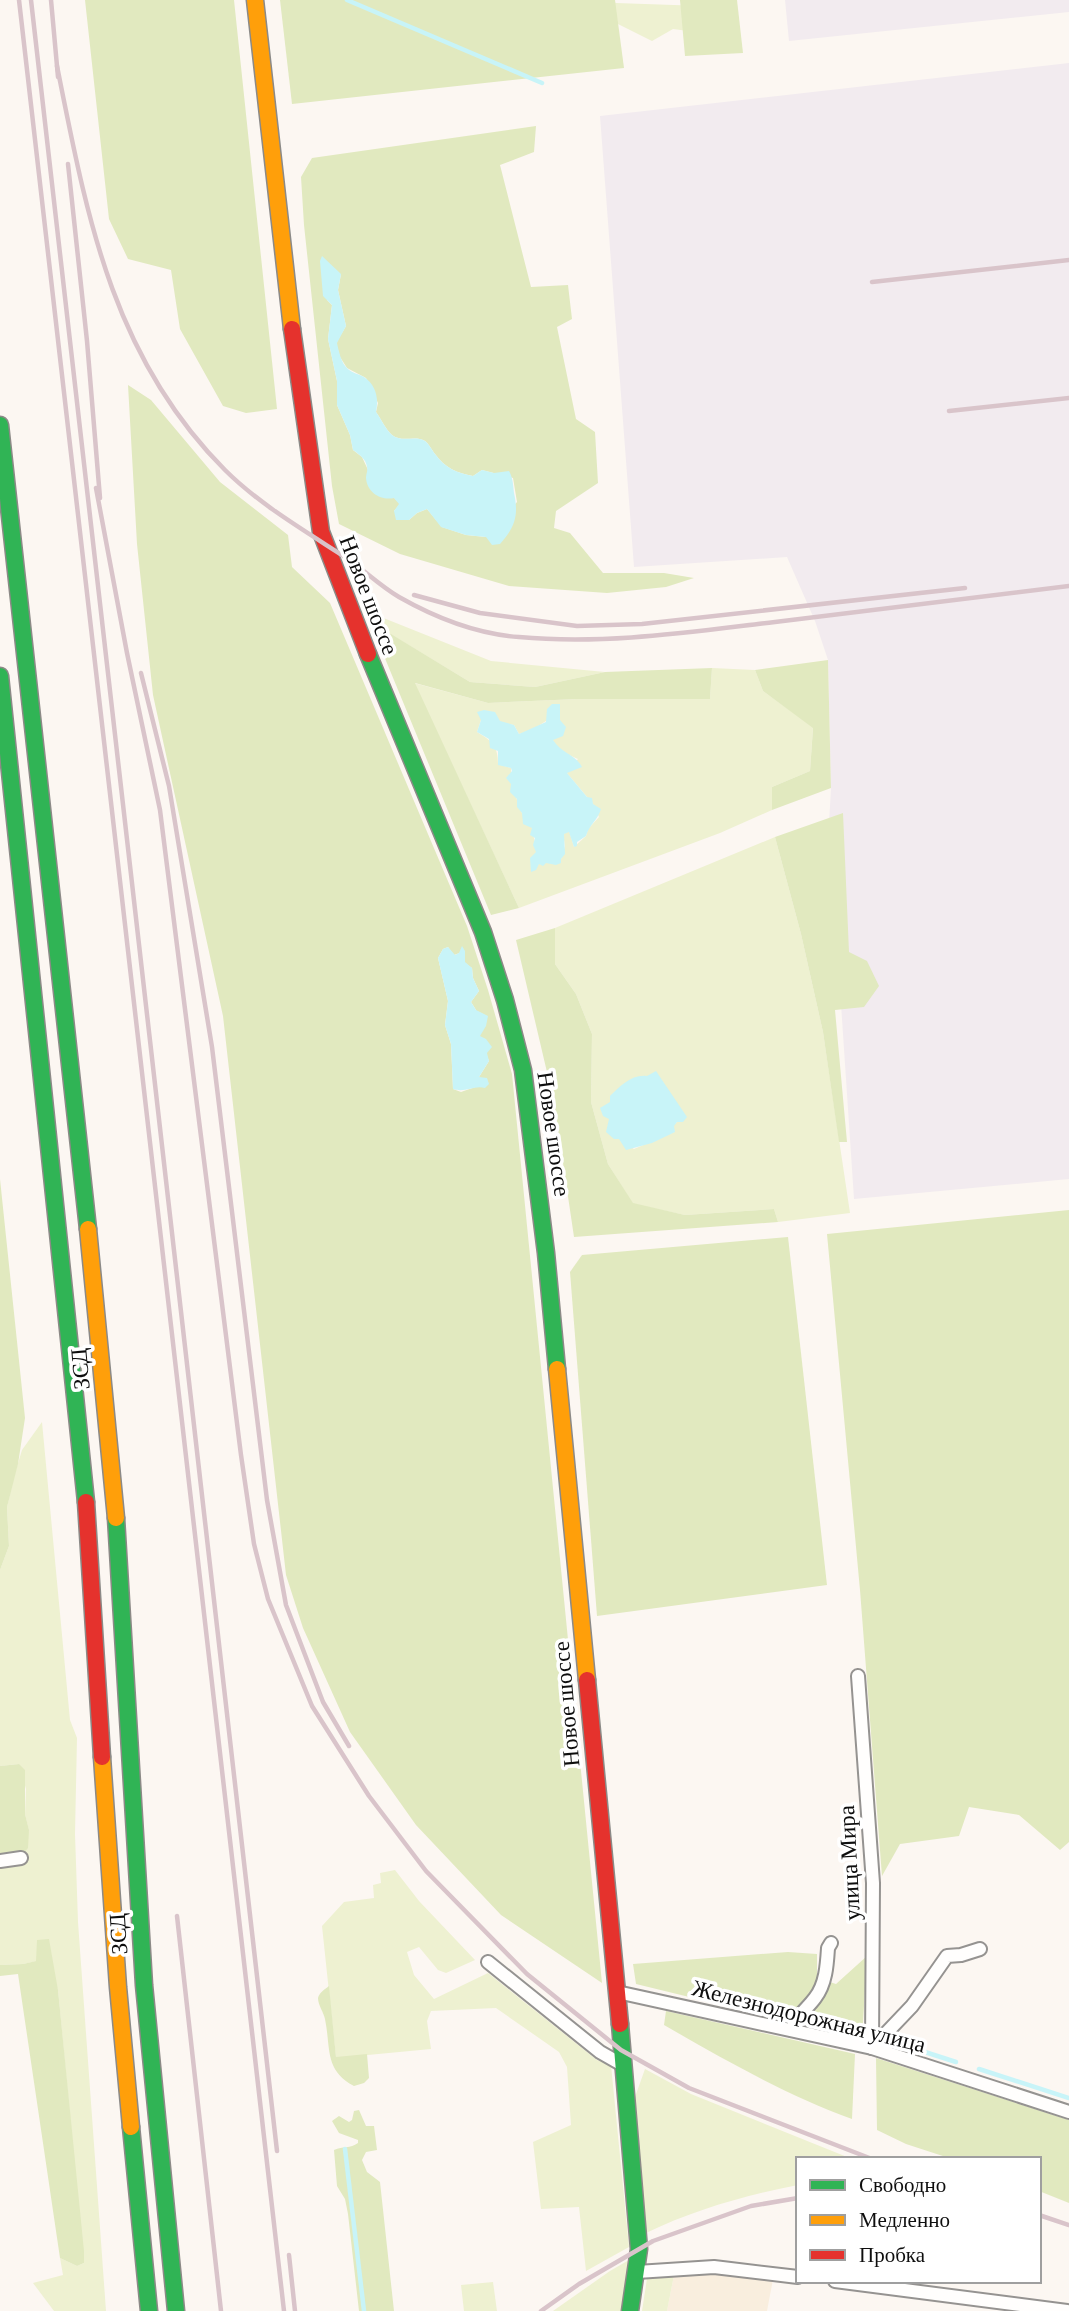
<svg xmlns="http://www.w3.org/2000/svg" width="1069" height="2311" font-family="'Crimson Pro',serif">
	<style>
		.industrial { fill: #f2ebef }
		.farmland { fill: #f9eede }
		.green { fill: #eef1d1; fill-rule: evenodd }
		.forest { fill: #e1e9bf; fill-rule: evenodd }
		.water { fill: #c8f4f8 }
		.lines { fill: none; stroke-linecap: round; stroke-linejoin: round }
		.stream { stroke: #c8f4f8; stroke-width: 4.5 }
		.street-casing { stroke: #959391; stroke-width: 16 }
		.fast-casing { stroke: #8c8a87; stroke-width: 19 }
		.slow-casing { stroke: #8c8a87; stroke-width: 19 }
		.jam-casing { stroke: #8c8a87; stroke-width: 19 }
		.street { stroke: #fffefd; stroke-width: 12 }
		.fast { stroke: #30b455; stroke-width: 16 }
		.slow { stroke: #ff9f0a; stroke-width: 16 }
		.jam { stroke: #e5322d; stroke-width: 16 }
		.rail { stroke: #d9c4ca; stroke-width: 4.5 }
		.labels { text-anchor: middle; stroke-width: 7; stroke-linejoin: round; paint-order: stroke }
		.street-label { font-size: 23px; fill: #0e0e0e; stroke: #fff }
	</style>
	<rect width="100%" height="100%" fill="#fcf7f2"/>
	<g class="industrial">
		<path d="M785,0H1069V12L789,41Z"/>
		<path d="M1069,63V1179L854,1199L829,824L831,788L828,660L815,621L787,557L634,567L600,116Z"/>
	</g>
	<path class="farmland" d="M675,2270L774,2274L767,2311H667Z"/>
	<g class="green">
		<path d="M610,0L616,3L703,6L696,32L673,29L652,41L588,9Z"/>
		<path d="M376,615L491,661L605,672L535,687L470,682L392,635L377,639L371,620Z"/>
		<path d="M712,668L755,670L763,691L813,727L810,771L772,787V810L720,833L519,908L414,683L488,703L578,699H710ZM560,712L552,739L560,751L578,759L566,772L593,804L599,817L588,829L586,836L574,847L569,831L563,834L565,846L561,859L539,864L532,828L522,813L511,784V768L498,764C498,746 492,741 477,732L481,720L514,725L519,734L532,730Z"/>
		<path d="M775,837L801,934L823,1032L850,1213L778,1222L774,1209L685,1215L633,1204L608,1164L591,1102L592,1034L576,994L555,964V928ZM611,1102L677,1122L673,1126L674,1132L634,1149C613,1135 608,1127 611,1102Z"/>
		<path d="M42,1422L70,1720L77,1738L75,1834L78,1922L106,2311H54L33,2283L63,2275L60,2258L77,2266L84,2263L58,1990L37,1941V1961L23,1964L0,1965V1861L29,1831L25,1814L26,1789L19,1764L0,1766V1570L9,1546L7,1507L13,1480L22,1450Z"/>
		<path d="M395,1870L419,1901L475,1960L446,1973L438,1970L419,1947L407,1952L414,1975L434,1999L488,1973L597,2060L611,2065L629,2247L586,2271L579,2207L541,2209L533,2142L571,2125L567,2067L559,2052L496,2008L431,2011L427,2021L431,2049L336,2058L322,1926L344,1902L374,1898L373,1885L381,1883L380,1873Z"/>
		<path d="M645,2069L691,2094L852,2159H798V2185C746,2195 694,2210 646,2233L635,2097Z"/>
		<path d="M629,2260L622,2311H553L610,2271Z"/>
		<path d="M675,2270L667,2311H642L648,2272Z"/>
		<path d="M493,2282L497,2311H464L461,2285Z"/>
	</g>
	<g class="forest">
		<path d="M85,0H234L277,409L246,413L223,406L180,329L171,270L128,259L109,219Z"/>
		<path d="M280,0H615L624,68L292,104Z"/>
		<path d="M680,0H737L743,53L685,56Z"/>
		<path d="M536,126L534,152L500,165L531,287L568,285L572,319L557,327L576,419L595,432L598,483L556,511L554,528L570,533L603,573H664L694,578L666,587L607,593L509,586L400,554L339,524L332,486L304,225L301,177L312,158ZM341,274L338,290L346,326L336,343L340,357L347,368L366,378L378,403L376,412C381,419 386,430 392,435C402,443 415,435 425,441C429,444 432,450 435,454C445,468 457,473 473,476L482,470L513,478L517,502L486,537L466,535L442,527L427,509L417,513L409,520L394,511L400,504L368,470L362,457L353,450L350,435L337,405V381L328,339L332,305L327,300Z"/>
		<path d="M128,385L151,400L220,482L288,535L292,567L330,603L467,926L488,990L512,1074L602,1983L501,1915L416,1825L350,1732L303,1628L286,1575L223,1016L153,695L137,544ZM448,947L454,955L465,951V963L472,968L473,978L479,991L471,1002L476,1010L479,1036L489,1061L479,1077L478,1086L461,1092L453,1089L451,1044L445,1025L448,1001L438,958L443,949Z"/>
		<path d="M391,634L470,682L535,687L605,672L712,668L710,699H578L488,703L415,683L519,908L491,915L377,639Z"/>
		<path d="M828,660L831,788L772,810V787L810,771L813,728L763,691L755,670Z"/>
		<path d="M843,813L849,952L867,961L879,986L864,1007L835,1010L847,1142H839L823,1032L801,934L775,837Z"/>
		<path d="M555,928V964L576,994L592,1034L591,1102L608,1164L633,1203L685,1215L774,1209L778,1222L574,1237L554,1102L516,940Z"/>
		<path d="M0,1179L25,1418L18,1464L7,1507L9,1546L0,1570Z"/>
		<path d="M1069,1210V1842L1060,1850L1019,1815L969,1807L959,1836L900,1844L882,1876L860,1590L827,1234Z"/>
		<path d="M788,1237L827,1585L597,1616L570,1272L582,1255Z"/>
		<path d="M19,1764L25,1770V1814L29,1830L28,1848L19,1858L0,1860V1766Z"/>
		<path d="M49,1939L58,1990L84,2251V2263L77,2266L60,2258L18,1974L0,1976V1965L23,1964L36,1961L37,1940Z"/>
		<path d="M788,1952L817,1954V1978L836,1984L867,1956L862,2039L636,1984L633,1964Z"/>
		<path d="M329,1986L336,2057L367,2054L369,2078L364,2083L354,2086C324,2070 331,2048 325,2019C324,2013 318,2005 318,1998C319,1993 325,1989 329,1986Z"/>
		<path d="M666,2011L855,2054L852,2119C786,2095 725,2060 664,2025Z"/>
		<path d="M876,2058L1069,2120V2203L1039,2191V2159H952L906,2144L877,2130Z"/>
		<path d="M359,2110L366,2126H374L377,2150L366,2152L362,2160L367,2172L380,2182L394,2311H359L348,2214L345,2199L337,2186L334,2150C343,2146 350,2149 358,2143V2140L339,2133L332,2121L339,2116L349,2122L352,2120L354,2111Z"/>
	</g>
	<g class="water">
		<path d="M322,256L341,274L338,290L346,326L337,343C339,352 341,363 348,369C352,373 359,374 364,377C376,385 379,398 376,412C381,419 386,430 392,435C402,443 415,435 425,441C429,444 432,450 435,454C445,468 457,473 473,476L482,470L494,473L509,471C513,478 513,484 514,493C519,515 515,527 500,544L492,545L486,537L466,535L441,527L427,509L417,513L409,520H396L394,511L399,504L394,498C382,501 367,493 366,478C366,474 368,471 367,467C366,459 360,455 353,450L350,435L337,405V381L328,339L332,305L323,296L320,261Z"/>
		<path d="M552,704H560V720L566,727L563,736L553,740C562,754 575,754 582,767L567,773L587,797L592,798L593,804L601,809C598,820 589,825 586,836L577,842V846L574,847L569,832L564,834L565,854L561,859V863L556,865L546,863L543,866L539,864L536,870L531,872L530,858L536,852L533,845L535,838L530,835L532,828L523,824L522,813L517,807V799L510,792L511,784L506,778L512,771L511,768L498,765V751L490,748L489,739L477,732L481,720L477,712L484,710L495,712L500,721L514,725L519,734L546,722L547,709Z"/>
		<path d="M462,946L465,951V962L472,968L473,978L479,991L471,1002L476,1010L488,1016L486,1026L480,1036L486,1039L492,1047L487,1053L489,1061L479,1077L487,1078L489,1084L485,1088C474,1085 465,1093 453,1089L451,1044L445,1025L448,1001L438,958L443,949L448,947L455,955L459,953Z"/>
		<path d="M656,1071L687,1117L683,1122H677L674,1126L675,1132L652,1143L626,1150L619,1139H614L606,1132L609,1119L603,1116L600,1108L610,1102V1096C620,1086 632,1074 647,1076Z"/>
	</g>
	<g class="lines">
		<g class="stream">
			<path d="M347,0L542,83"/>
			<path d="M894,2042L956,2062"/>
			<path d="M979,2069L1069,2098"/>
			<path d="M345,2149L364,2311"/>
		</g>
		<g class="street-casing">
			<g id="street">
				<path d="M858,1676L873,1883L872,2048"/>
				<path d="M0,1861L21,1858"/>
				<path d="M488,1962L600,2052L621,2064"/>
				<path d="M617,1992L872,2048L1069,2112"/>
				<path d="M792,2030C795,2017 807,2009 815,1998C826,1984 827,1964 828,1948L831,1943"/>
				<path d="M872,2048L912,2006L947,1956L961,1955L980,1949"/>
				<path d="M637,2272L714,2267L798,2277"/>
				<path d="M835,2281L1067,2311"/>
			</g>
		</g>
		<g class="fast-casing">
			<g id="fast">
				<path d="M0,425L88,1229"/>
				<path d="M368,654L483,932L505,1000L523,1070L546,1253L557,1369"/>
				<path d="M0,676L86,1502"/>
				<path d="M116,1518L144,1985L176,2311"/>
				<path d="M620,2024L639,2249L630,2311"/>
				<path d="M131,2127L149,2311"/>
			</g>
		</g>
		<g class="slow-casing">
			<g id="slow">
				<path d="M255,0L292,329"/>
				<path d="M88,1229L116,1518"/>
				<path d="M557,1369L587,1680"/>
				<path d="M102,1757L118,1987L131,2127"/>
			</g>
		</g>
		<g class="jam-casing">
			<g id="jam">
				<path d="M292,329L321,532L368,654"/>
				<path d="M86,1502L102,1757"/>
				<path d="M587,1680L620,2024"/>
			</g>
		</g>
		<use href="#street" class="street"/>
		<use href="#fast" class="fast"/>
		<use href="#slow" class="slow"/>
		<use href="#jam" class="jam"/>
		<g class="rail">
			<path d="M19,0L284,2311"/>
			<path d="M31,0L277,2151"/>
			<path d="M51,0L58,77"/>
			<path d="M57,66C87,216 112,357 225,470C259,504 305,531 345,557C363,569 380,586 399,597C436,618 477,634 519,637C605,645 690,632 775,622C873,610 971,598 1069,586"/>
			<path d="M68,164L87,341L100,498"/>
			<path d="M872,282L1069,260"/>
			<path d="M949,411L1069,398"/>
			<path d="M96,488L127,653L160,810L241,1455L254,1544L268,1599L312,1706L369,1796L426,1871L527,1974L621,2050L689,2088L872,2159"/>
			<path d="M414,595L480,613L577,626L642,624L965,588"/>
			<path d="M141,673L169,786L212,1047L267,1500L286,1605L323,1702L349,1746"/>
			<path d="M177,1916L221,2311"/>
			<path d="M1039,2215L1069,2225"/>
			<path d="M289,2255L295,2311"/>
			<path d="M541,2311L579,2284L653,2241L751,2206L798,2198"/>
		</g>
	</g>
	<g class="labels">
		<g class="street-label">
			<text transform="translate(369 595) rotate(69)" y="8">Новое шоссе</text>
			<text transform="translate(554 1134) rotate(82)" y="8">Новое шоссе</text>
			<text transform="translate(80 1369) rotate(-95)" y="8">ЗСД</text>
			<text transform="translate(566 1704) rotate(-95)" y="8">Новое шоссе</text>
			<text transform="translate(849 1863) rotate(-93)" y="8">улица Мира</text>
			<text transform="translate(118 1934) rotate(-94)" y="8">ЗСД</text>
			<text transform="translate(809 2016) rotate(14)" y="8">Железнодорожная улица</text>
		</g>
	</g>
	<rect x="796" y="2157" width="245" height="126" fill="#ffffff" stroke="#9f9f9f" stroke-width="2"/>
	<rect x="810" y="2180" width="35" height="10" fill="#30b455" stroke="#9f9f9f" stroke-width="2"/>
	<text x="859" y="2192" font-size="21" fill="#0e0e0e">Свободно</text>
	<rect x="810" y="2215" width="35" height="10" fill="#ff9f0a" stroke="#9f9f9f" stroke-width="2"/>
	<text x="859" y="2227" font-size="21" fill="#0e0e0e">Медленно</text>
	<rect x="810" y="2250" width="35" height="10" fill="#e5322d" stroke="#9f9f9f" stroke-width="2"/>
	<text x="859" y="2262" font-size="21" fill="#0e0e0e">Пробка</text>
</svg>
